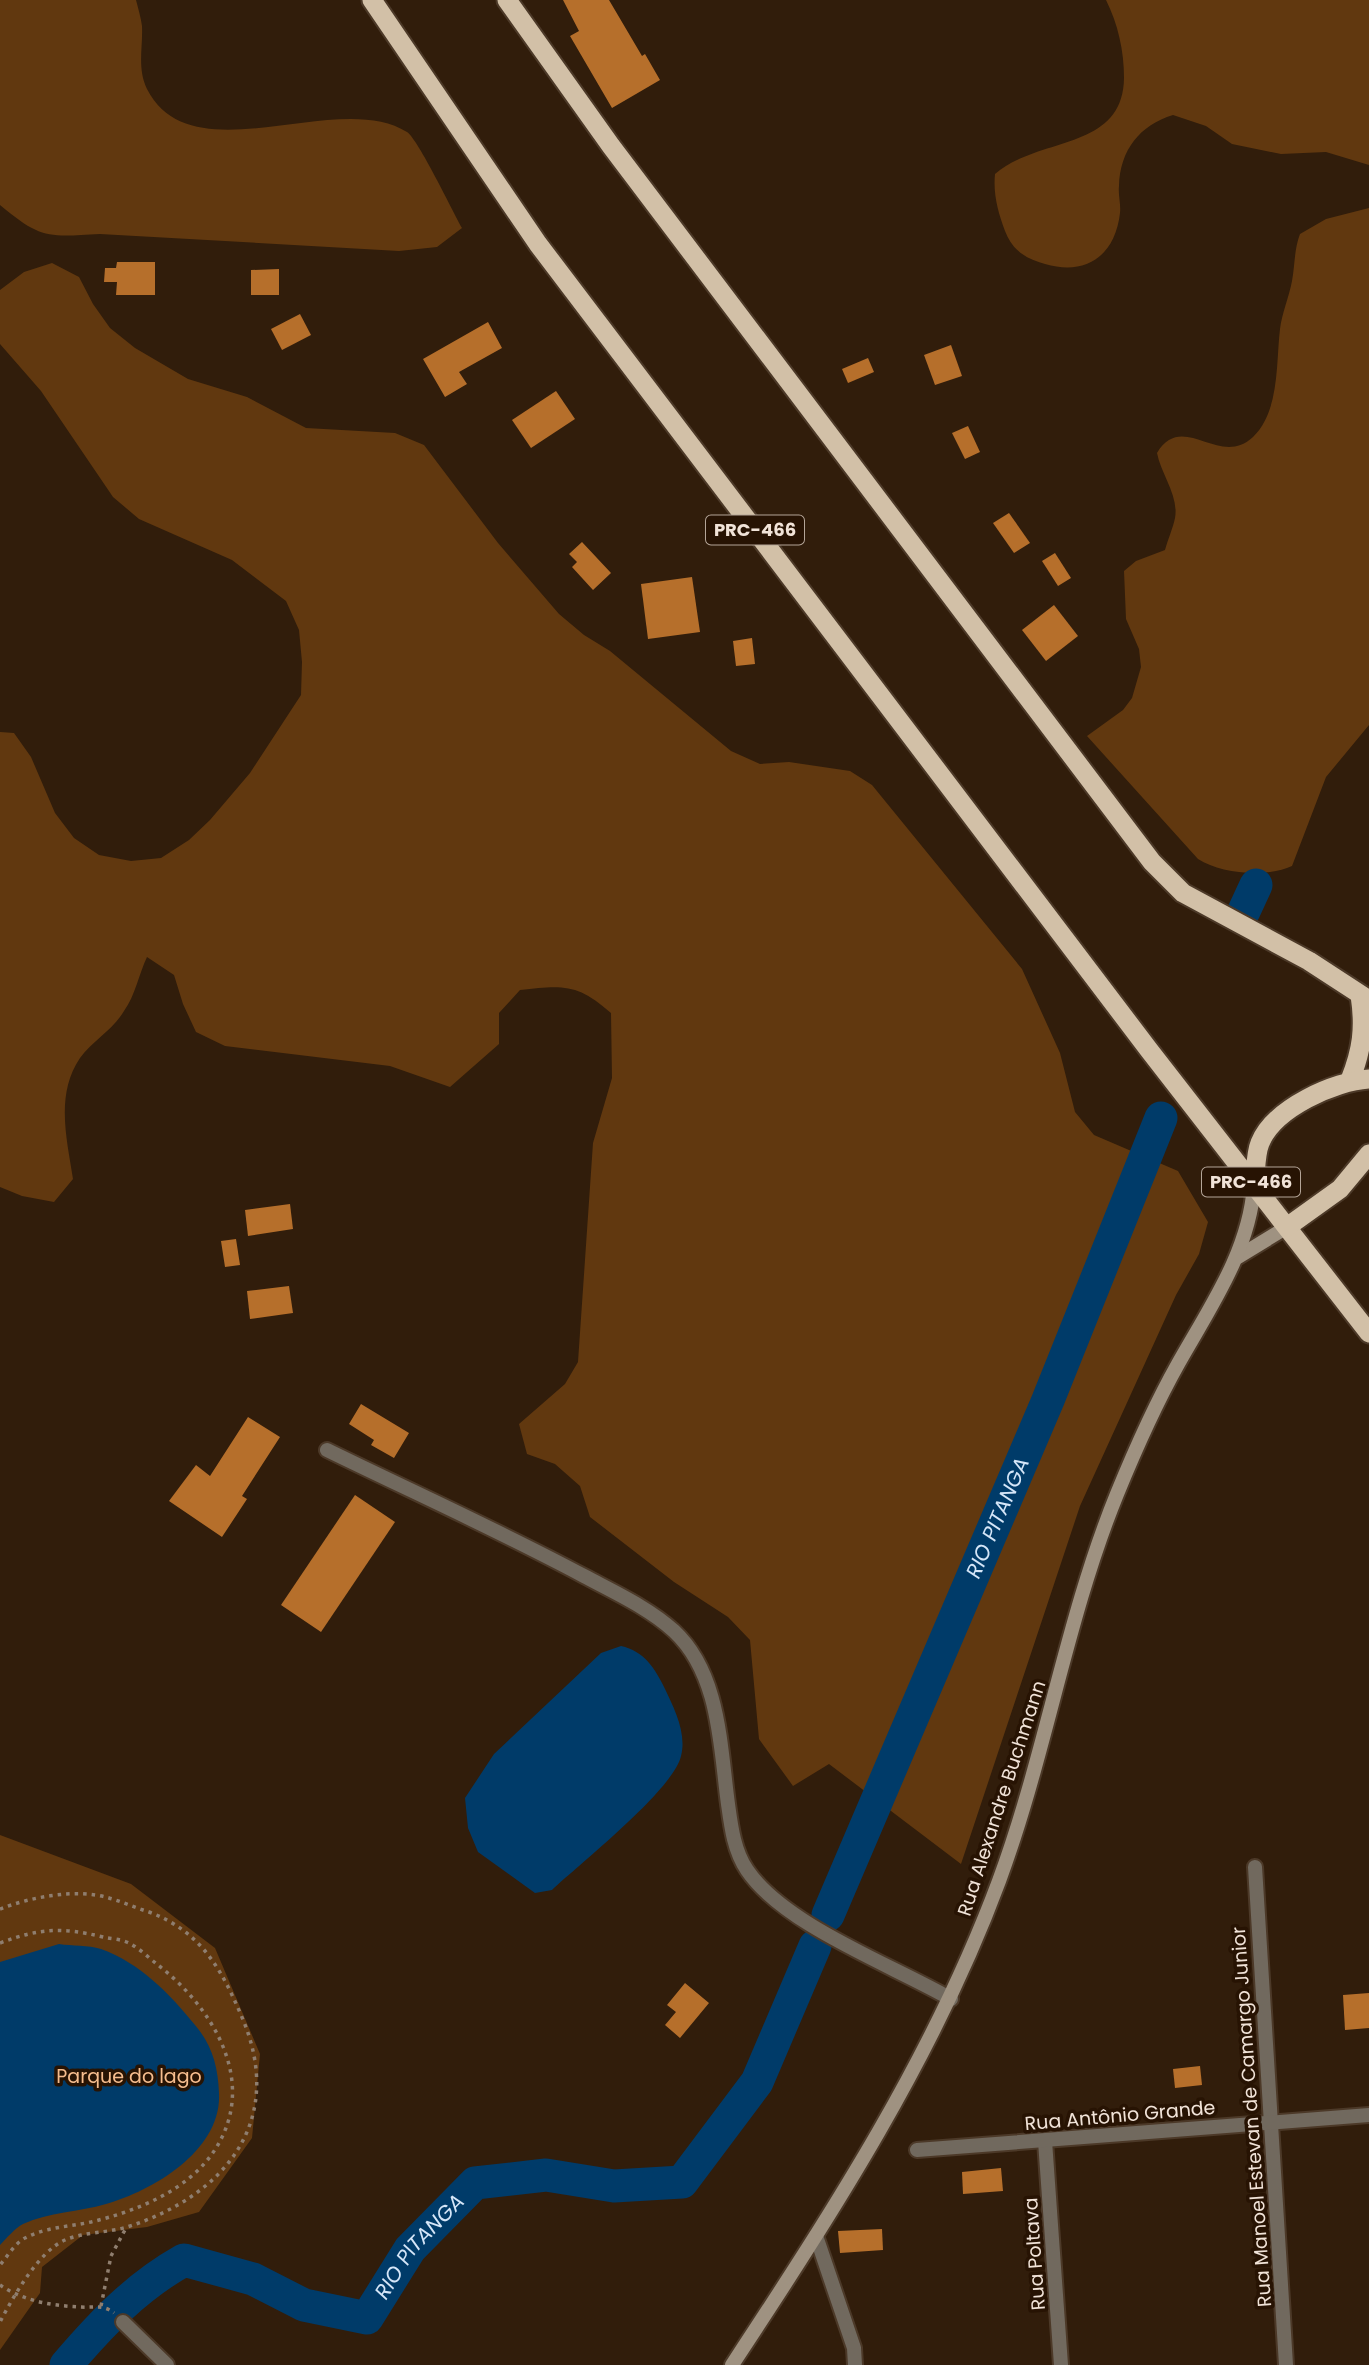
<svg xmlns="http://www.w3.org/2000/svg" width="1369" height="2365" font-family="Poppins,sans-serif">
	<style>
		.green { fill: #61380f }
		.water { fill: #003b69 }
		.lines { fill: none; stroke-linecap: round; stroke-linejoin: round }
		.river { stroke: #003b69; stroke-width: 33 }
		.building { fill: #b66f2b }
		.minor-casing { stroke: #4c3928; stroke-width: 18 }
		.secondary-casing { stroke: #4c3928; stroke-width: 18 }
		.trunk-casing { stroke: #4c3928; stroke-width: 23 }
		.path { stroke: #8f7e6f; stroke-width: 3.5; stroke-dasharray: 3.5 5; stroke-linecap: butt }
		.minor { stroke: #71695e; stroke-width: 14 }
		.secondary { stroke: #9f9281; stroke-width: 14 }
		.trunk { stroke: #d2c0a7; stroke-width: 19 }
		.labels { text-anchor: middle; stroke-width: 7; stroke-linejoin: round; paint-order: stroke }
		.shield { fill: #271303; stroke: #b4a598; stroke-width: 2 }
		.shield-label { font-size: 18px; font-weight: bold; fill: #f1e3d8 }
		.street-label { font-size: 19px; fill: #f1e3d8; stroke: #271303 }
		.park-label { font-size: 19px; fill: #f6bd8e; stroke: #271303 }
		.water-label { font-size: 21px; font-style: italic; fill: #d5e6f8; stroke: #271303 }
	</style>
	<rect width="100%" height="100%" fill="#311d0b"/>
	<g class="green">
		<path d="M0,0H136C138,8 141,18 142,26C143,48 137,68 147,89C192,177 337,88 407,132C418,139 453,212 462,228L437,247L399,251L100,234C47,237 41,239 0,205Z"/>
		<path d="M1106,0H1369V165L1326,152L1281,154L1232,144L1206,126L1173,115C1140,125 1120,150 1119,186C1118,195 1121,204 1120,213C1115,256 1086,276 1045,264C1026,259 1012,250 1005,231C998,212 993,194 995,174C1039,136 1123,151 1124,78C1124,51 1118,24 1106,0Z"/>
		<path d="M1369,208V725L1326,777L1292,866C1266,878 1222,874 1198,859L1087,736L1123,710L1132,698L1141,667L1139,649L1126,619L1124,571L1136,561L1165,550C1168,539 1173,528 1175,518C1179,496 1161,474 1157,453C1183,410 1219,469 1253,437C1280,411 1276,362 1280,329C1282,313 1289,297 1292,281C1295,265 1294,250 1300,234L1326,219Z"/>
		<path d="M52,263L79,277L93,304L110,328L135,348L188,379L247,397L306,428L395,433L424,445L498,543L559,614L584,635L610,651L731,751L760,764L789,762L850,771L872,785L1022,969L1060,1053L1075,1112L1094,1135L1178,1171L1208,1222L1199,1254L1176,1295L1080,1506L961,1864L829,1764L793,1786L759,1739L750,1640L728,1617L674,1582L590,1517L580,1486L555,1464L527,1454L519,1424L565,1384L578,1362L593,1143L612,1078L611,1013C578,984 564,985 520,990L499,1013V1044L450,1087L390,1066L225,1046L196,1032L183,1004L174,975L147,957C139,974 135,996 124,1011C113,1030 92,1041 80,1058C55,1095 67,1139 73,1179L54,1202L22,1196L0,1187V732L14,733L31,757L55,813L74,838L99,855L131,861L161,858L189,840L210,820L250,773L301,695L302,662L299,630L286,601L232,560L139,519L113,497L41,391L0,344V290L24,272Z"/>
		<path d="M0,1835L131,1884L215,1948L260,2054L252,2138L199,2212L147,2227L83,2235L42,2267L40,2293L0,2350Z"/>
	</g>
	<g class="water">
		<path d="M621,1646C644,1651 655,1668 665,1689C674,1708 687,1733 681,1756C674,1789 580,1864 552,1890L535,1893L478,1852L468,1828L465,1798L494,1754L601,1653Z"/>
		<path d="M59,1944C72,1946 88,1945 101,1949C140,1963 170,1994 195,2025C212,2045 218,2066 219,2093C222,2150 154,2190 106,2204C79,2212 49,2212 23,2224C15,2228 7,2238 0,2245V1962Z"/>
	</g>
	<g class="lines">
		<g class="river">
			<path d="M1244,911L1256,885"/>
			<path id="s1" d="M828,1915L1048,1400L1161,1118"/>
			<path id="s2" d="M66,2365C102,2323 136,2287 184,2260L253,2279L304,2305L367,2318L410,2249L475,2183L546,2175L614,2186L682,2182L757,2082L815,1946"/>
		</g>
	</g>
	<g class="building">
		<path d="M563,0H609L642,56L645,54L660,80L612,108L570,36L579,31Z"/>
		<path d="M117,262H155V295H116L117,282H104L105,268H116Z"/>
		<path d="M279,269V295H251V270Z"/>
		<path d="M300,314L311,335L282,350L271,329Z"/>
		<path d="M488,322L502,348L459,372L467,384L445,397L423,359Z"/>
		<path d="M951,345L962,376L935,385L924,355Z"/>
		<path d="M868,358L874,372L848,383L842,369Z"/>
		<path d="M556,391L575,419L531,448L512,420Z"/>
		<path d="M968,426L980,452L965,459L952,433Z"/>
		<path d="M1009,513L1030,543L1014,553L993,523Z"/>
		<path d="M582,542L611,573L593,590L572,567L577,562L569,554Z"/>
		<path d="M1055,553L1071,578L1058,586L1042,561Z"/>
		<path d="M692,577L700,632L648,639L641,584Z"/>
		<path d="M1054,605L1078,636L1046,661L1022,630Z"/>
		<path d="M752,638L755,664L736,666L733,641Z"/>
		<path d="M290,1204L293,1229L248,1236L245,1210Z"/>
		<path d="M236,1239L240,1265L225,1267L221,1241Z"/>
		<path d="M289,1286L293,1313L250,1319L247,1291Z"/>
		<path d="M361,1404L409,1433L394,1458L371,1445L374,1440L349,1424Z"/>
		<path d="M248,1417L280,1437L242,1496L247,1499L222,1537L169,1501L196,1465L210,1476Z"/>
		<path d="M355,1495L395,1522L321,1632L281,1605Z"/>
		<path d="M685,1983L709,2003L680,2038L665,2025L676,2012L667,2005Z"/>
		<path d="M1369,1993V2028L1345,2030L1343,1995Z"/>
		<path d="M1200,2066L1202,2085L1175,2088L1173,2069Z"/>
		<path d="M1001,2168L1003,2191L963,2194L962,2172Z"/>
		<path d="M882,2229L883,2250L840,2253L838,2231Z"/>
	</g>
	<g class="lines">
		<g class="minor-casing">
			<g id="minor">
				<path d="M327,1450C413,1492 500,1531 584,1576C614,1592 649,1608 674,1631C720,1674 720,1746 728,1804C731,1826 734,1851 747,1870C784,1925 892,1965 951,1999"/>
				<path d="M1255,1867L1286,2365"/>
				<path d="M1045,2141L1061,2365"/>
				<path d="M917,2150L1369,2115"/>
				<path d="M816,2236L854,2348L855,2365"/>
				<path d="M123,2322L167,2365"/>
			</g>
		</g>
		<g class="secondary-casing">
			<g id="secondary">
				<path d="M1238,1257L1287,1227"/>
				<path d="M732,2365C834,2210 934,2056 999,1881C1046,1754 1066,1619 1117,1494C1135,1450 1155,1405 1178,1364C1210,1307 1249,1252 1254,1186"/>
			</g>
		</g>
		<g class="trunk-casing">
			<g id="trunk">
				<path d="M372,0L538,244L1149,1050L1369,1333"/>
				<path d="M507,0L611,146L1152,862L1183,893L1309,961L1369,1000"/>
				<path d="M1350,1080C1362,1050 1365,1028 1360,995"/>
				<path d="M1254,1186C1256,1173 1255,1155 1260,1143C1274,1108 1335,1081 1369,1079"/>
				<path d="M1287,1227L1340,1189L1369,1154"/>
			</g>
		</g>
		<g class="path">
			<path d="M0,1909C31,1897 77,1888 109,1898C123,1902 136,1908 149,1912C200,1931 221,1968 241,2015C287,2119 227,2195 127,2227C107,2233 83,2232 65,2240C39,2251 13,2297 0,2322"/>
			<path d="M0,1943C40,1928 62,1927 103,1937C111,1939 121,1939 129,1943C139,1948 149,1958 158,1965C213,2008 258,2081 216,2148C190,2190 137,2211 91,2222C68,2227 46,2227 25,2238C15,2243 7,2257 0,2265"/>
			<path d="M0,2285C23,2301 53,2306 81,2307C94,2308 103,2304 114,2313"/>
			<path d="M101,2306L111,2256L126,2228"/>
		</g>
		<use href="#minor" class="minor"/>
		<use href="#secondary" class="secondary"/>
		<use href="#trunk" class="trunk"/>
	</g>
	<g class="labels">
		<g class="shield">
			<rect x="706" y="515.5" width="98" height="29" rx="5"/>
			<rect x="1202" y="1167.5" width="98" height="29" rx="5"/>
		</g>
		<g class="shield-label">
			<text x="755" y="536">PRC-466</text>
			<text x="1251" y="1188">PRC-466</text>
		</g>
		<g class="street-label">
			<text transform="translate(1001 1798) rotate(-72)" y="7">Rua Alexandre Buchmann</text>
			<text transform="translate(1120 2115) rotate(-5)" y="7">Rua Antônio Grande</text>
			<text transform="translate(1251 2117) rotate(-94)" y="7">Rua Manoel Estevan de Camargo Junior</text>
			<text transform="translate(1034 2254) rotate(-94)" y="7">Rua Poltava</text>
		</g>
		<g class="park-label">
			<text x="129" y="2083">Parque do lago</text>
		</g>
		<g class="water-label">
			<text dy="7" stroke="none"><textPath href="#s1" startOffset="432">RIO PITANGA</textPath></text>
			<text dy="7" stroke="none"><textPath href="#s2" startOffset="441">RIO PITANGA</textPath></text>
		</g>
	</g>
</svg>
